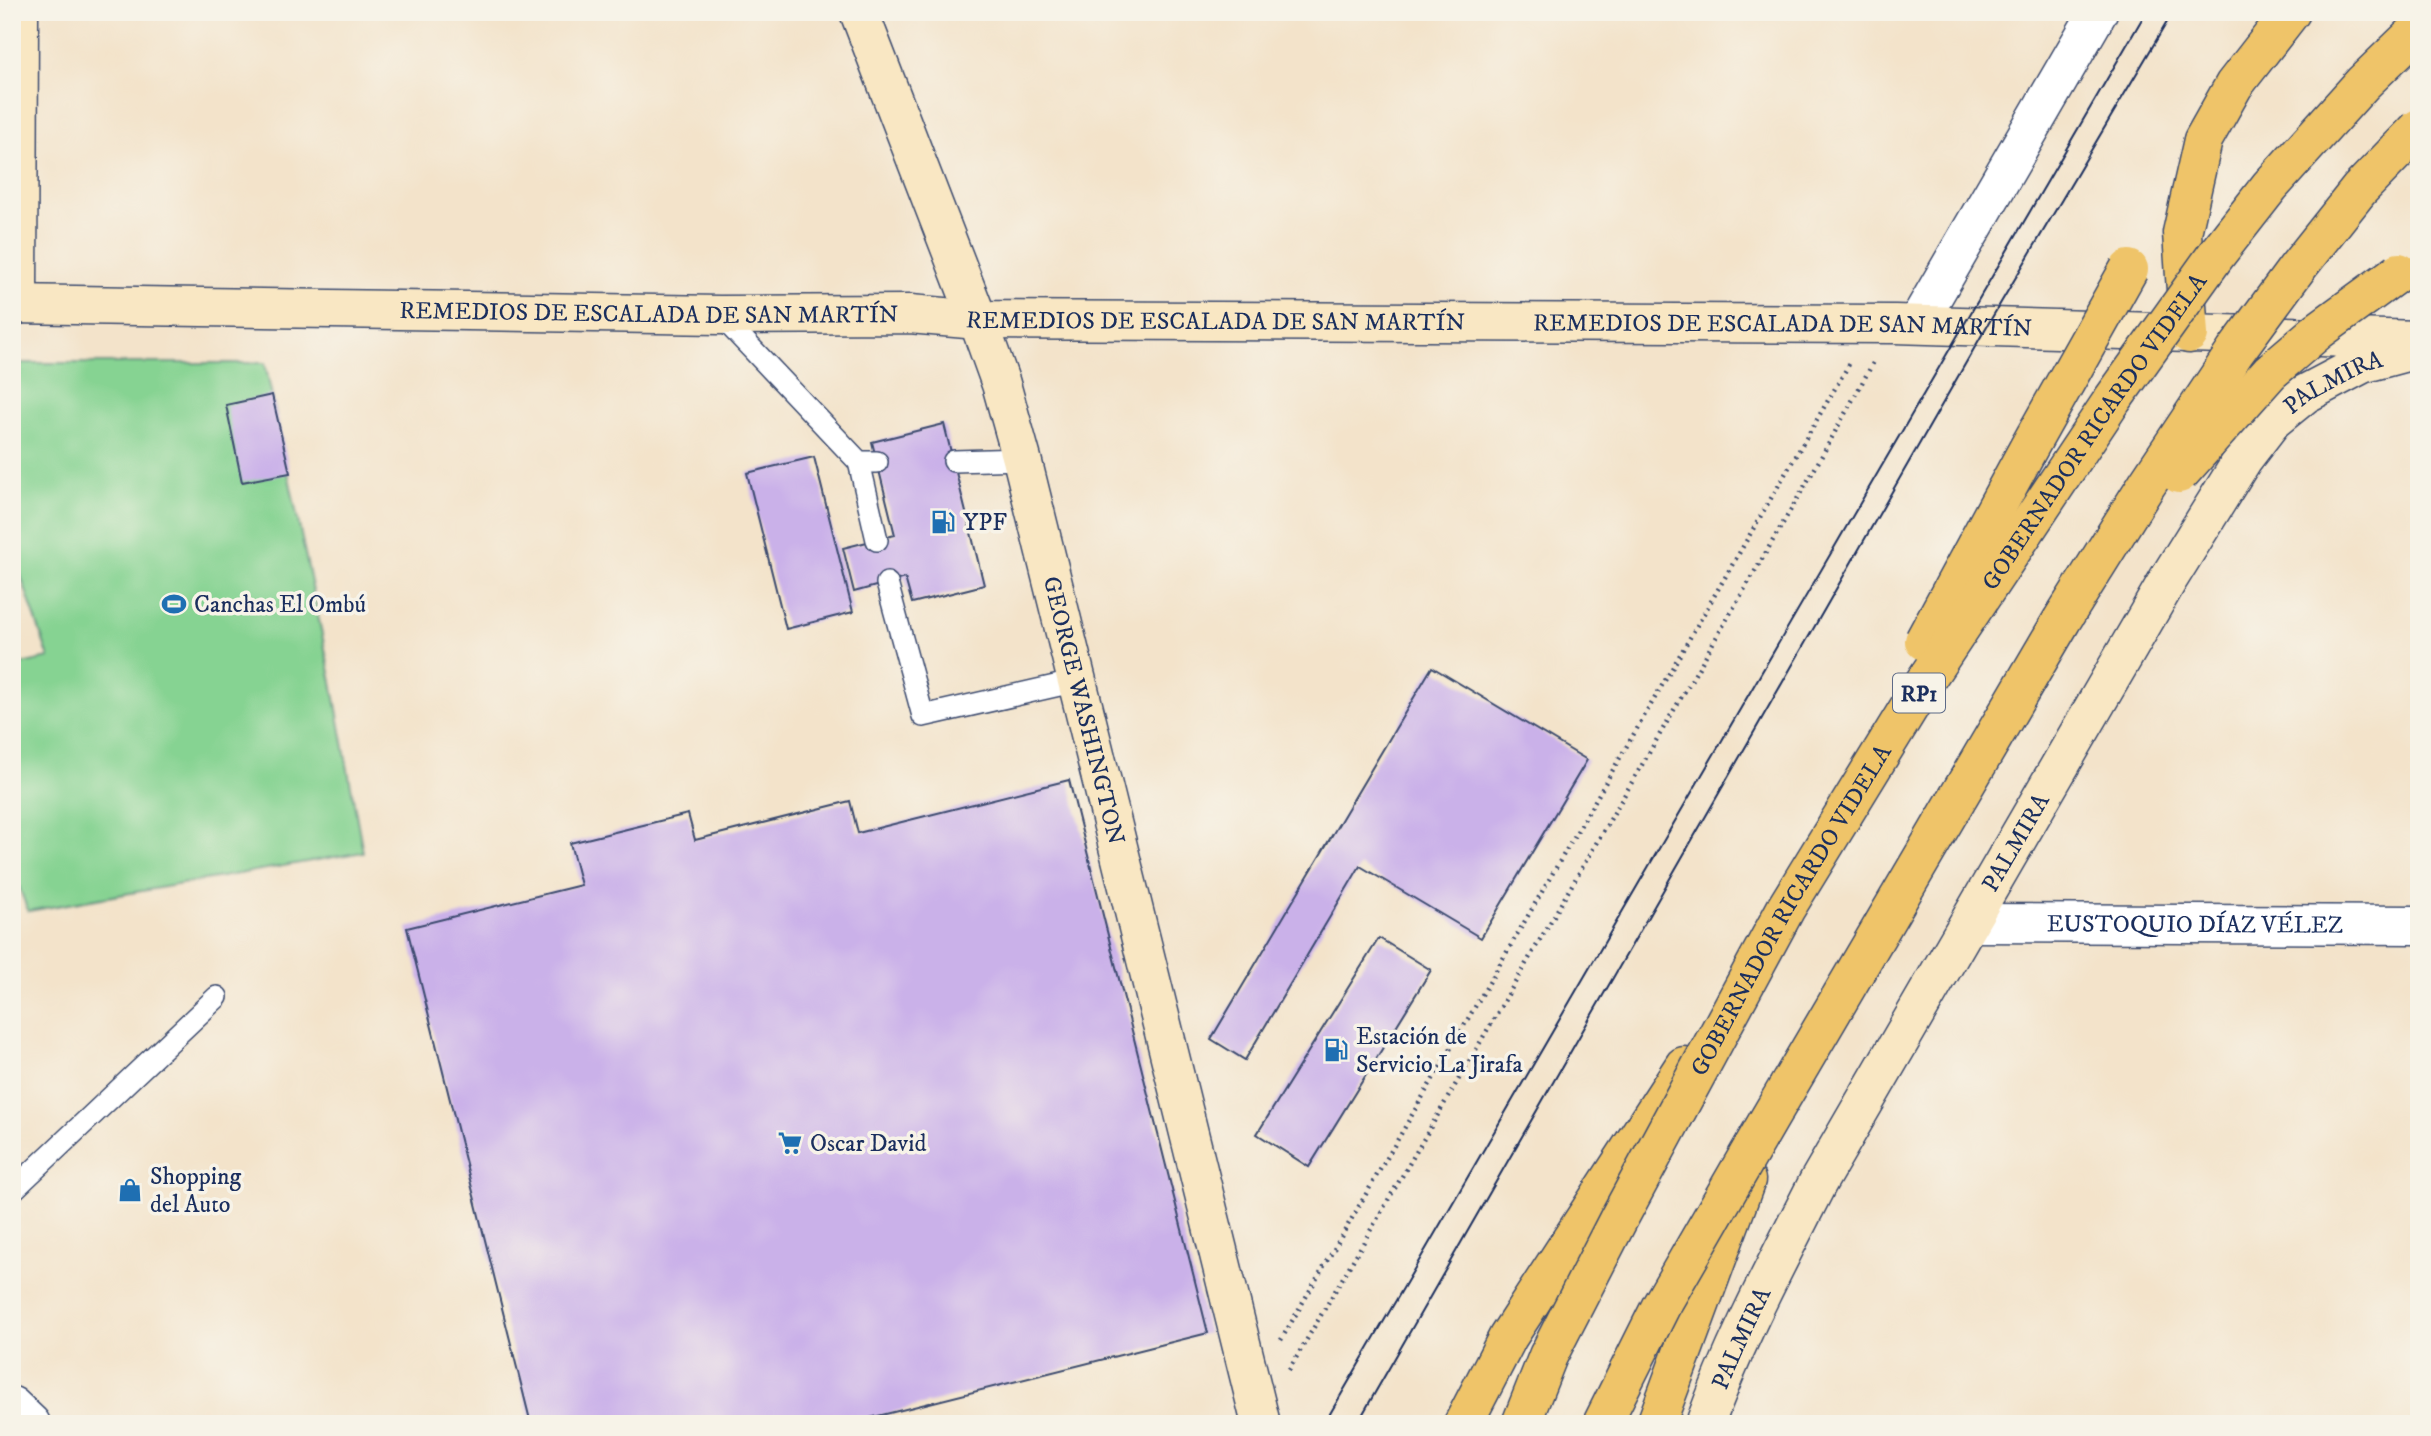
<svg xmlns="http://www.w3.org/2000/svg" width="2431" height="1436" font-family="'IM FELL DW Pica',serif">
	<style>
		.green { fill: #86d392; stroke: #508178; stroke-width: 2 }
		.building { fill: #cab1e9 }
		.lines { fill: none; stroke-linecap: round; stroke-linejoin: round }
		.lane-casing { stroke: #3b4a6e; stroke-width: 24 }
		.street-casing { stroke: #3b4a6e; stroke-width: 41 }
		.secondary-casing { stroke: #3b4a6e; stroke-width: 41 }
		.highway-casing { stroke: #3b4a6e; stroke-width: 41 }
		.path { stroke: #3b4a6e; stroke-width: 4.5; stroke-dasharray: 2 5; stroke-linecap: butt }
		.lane { stroke: #fff; stroke-width: 21 }
		.street { stroke: #fff; stroke-width: 38 }
		.secondary { stroke: #f9e7c3; stroke-width: 38 }
		.highway { stroke: #efc469; stroke-width: 38 }
		.tram { stroke: #1b2f5e; stroke-width: 2 }
		.highway-bridge-casing { stroke: #3b4a6e; stroke-width: 41; stroke-linecap: butt }
		.highway-bridge { stroke: #efc469; stroke-width: 38 }
		.labels { text-anchor: middle; stroke-width: 7; stroke-linejoin: round; paint-order: stroke }
		.shield { fill: #f7f3e8; stroke: #5d6a87; stroke-width: 2 }
		.shield-label { font-size: 23px; font-weight: bold; fill: #1b2f5e }
		.street-label { font-size: 24px; fill: #1b2f5e; stroke: #f7f3e8 }
		.poi-label { font-size: 24px; fill: #1b2f5e; stroke: #f7f3e8; text-anchor: start }
	</style>
	<rect width="100%" height="100%" fill="#f7f3e8"/>
	<filter id="ink" filterUnits="userSpaceOnUse"><feTurbulence type="fractalNoise" baseFrequency=".0143" numOctaves="2"/><feDisplacementMap in="SourceGraphic" scale="14" xChannelSelector="R" yChannelSelector="G"/><feConvolveMatrix kernelMatrix="1 2 1 2 8 2 1 2 1" color-interpolation-filters="sRGB"/></filter>
	<filter id="wash" filterUnits="userSpaceOnUse"><feTurbulence type="fractalNoise" baseFrequency=".00686" numOctaves="4" result="noise"/><feDisplacementMap in="SourceGraphic" scale="28" xChannelSelector="R" yChannelSelector="G"/><feGaussianBlur stdDeviation="1.57" result="paint"/><feColorMatrix in="noise" values="0 0 0 0 0 0 0 0 0 0 0 0 0 0 0 0 0 1.4 0 .05"/><feComposite in="paint" operator="in"/></filter>
	<g filter="url(#wash)">
		<rect width="100%" height="100%" fill="#f3e3ca"/>
		<path class="green" d="M12,363H265L332,682L363,852L28,911L12,868V666L49,658L12,550Z"/>
		<g id="blocks">
			<g class="building">
				<path d="M272,395L290,473L242,482L226,405Z"/>
				<path d="M944,424L984,585L912,603L905,578L854,592L843,548L895,535L872,442Z"/>
				<path d="M814,457L853,612L786,629L747,473Z"/>
				<path d="M1432,667L1587,760L1481,938L1360,866L1245,1060L1211,1039Z"/>
				<path d="M1069,780L1208,1333L846,1424H531L407,928L581,885L570,843L688,814L695,840L850,801L858,833Z"/>
				<path d="M1379,938L1431,970L1309,1167L1257,1134Z"/>
			</g>
		</g>
	</g>
	<g filter="url(#ink)">
		<use href="#blocks" fill-opacity="0" stroke="#3b4a6e" stroke-width="2"/>
		<g class="lines">
			<g class="lane-casing">
				<g id="lane">
					<path d="M720,315L859,462H877"/>
					<path d="M954,461L1022,459"/>
					<path d="M859,462L877,540"/>
					<path d="M887,583L923,716L1077,681"/>
					<path d="M12,1191L217,997"/>
				</g>
			</g>
			<g class="street-casing">
				<g id="street">
					<path d="M1917,324L2098,12"/>
					<path id="s1" d="M1969,923L2419,925"/>
					<path d="M12,1406L31,1424"/>
				</g>
			</g>
			<g class="secondary-casing">
				<g id="secondary">
					<path id="s2" d="M859,12L978,320L1001,384L1022,459L1261,1424"/>
					<path id="s3" d="M12,304L720,315L910,314L978,320L1895,324L2419,340"/>
					<path d="M18,305L19,12"/>
					<path id="s4" d="M1705,1424C1735,1340 1778,1261 1818,1182L2169,578L2243,459L2273,420L2305,394L2362,364L2410,351"/>
				</g>
			</g>
			<g class="highway-casing">
				<g id="highway">
					<path d="M2189,334L2182,233L2203,140L2234,85L2291,12"/>
					<path d="M1463,1424L1508,1337L1684,1066"/>
					<path d="M1656,1424L1746,1180"/>
				</g>
			</g>
			<g class="path">
				<path d="M1281,1340L1851,361"/>
				<path d="M1289,1370L1814,470L1873,363"/>
			</g>
			<use href="#lane" class="lane"/>
			<use href="#street" class="street"/>
			<use href="#secondary" class="secondary"/>
			<use href="#highway" class="highway"/>
			<g class="tram">
				<path d="M1324,1424L2146,12"/>
				<path d="M1357,1424L1987,326L2173,12"/>
			</g>
			<g class="highway-bridge-casing">
				<g id="highway-bridge">
					<path d="M2179,474L2270,372L2318,331L2399,272"/>
					<path d="M1924,641L2028,449L2129,269"/>
					<path id="s5" d="M1521,1424L1548,1356L1618,1220L1786,908L1927,678L2113,399L2216,255L2270,186L2363,83L2419,29"/>
					<path d="M1602,1424L1661,1306L1769,1119L2062,620L2147,484L2235,352L2297,268L2359,190L2419,128"/>
				</g>
			</g>
			<use href="#highway-bridge" class="highway-bridge"/>
		</g>
	</g>
	<defs>
		<g id="fuel-bare" transform="scale(1.89)"><path d="M-5.5-6h7V0h2V4h1.3V-2.5L3-4.5l.8-.8L6-3V5H2.5V1h-1V6h-7ZM-4.2-4.7v3.2H.2V-4.7Z" fill="#1f6fb2" stroke="#f7f3e8" stroke-width="2.5" paint-order="stroke"/></g>
		<g id="stadium-bare" transform="scale(1.89)"><path d="M0-5a6.5 5 0 1 0 0 10a6.5 5 0 1 0 0-10ZM-3.5-1.8h7v3.6h-7Z" fill="#1f6fb2" stroke="#f7f3e8" stroke-width="2.5" paint-order="stroke"/></g>
		<g id="supermarket-bare" transform="scale(1.89)"><path d="M-6-5.5h2.5l.6 2H6L4.5 2H-2.5L-4.4-4H-6ZM-1.5 3.2a1.3 1.3 0 1 0 .1 0ZM3 3.2a1.3 1.3 0 1 0 .1 0Z" fill="#1f6fb2" stroke="#f7f3e8" stroke-width="2.5" paint-order="stroke"/></g>
		<g id="shop-bare" transform="scale(1.89)"><path d="M-5-2.5h2.3a2.7 3.5 0 0 1 5.4 0H5L5.5 6h-11ZM-1.5-2.5h3a1.5 2.3 0 0 0-3 0Z" fill="#1f6fb2" stroke="#f7f3e8" stroke-width="2.5" paint-order="stroke"/></g>
	</defs>
	<g fill-rule="evenodd">
		<use href="#fuel-bare" x="943" y="522"/>
		<use href="#stadium-bare" x="174" y="604"/>
		<use href="#fuel-bare" x="1336" y="1050"/>
		<use href="#supermarket-bare" x="790" y="1143"/>
		<use href="#shop-bare" x="130" y="1190"/>
	</g>
	<g class="labels">
		<rect class="shield" x="1893" y="673.5" width="52" height="39" rx="5"/>
		<g class="shield-label">
			<text x="1919" y="701">RP1</text>
		</g>
		<g class="street-label">
			<text dy="8" stroke="none"><textPath href="#s3" startOffset="637">REMEDIOS DE ESCALADA DE SAN MARTÍN</textPath></text>
			<text dy="8" stroke="none"><textPath href="#s3" startOffset="1204">REMEDIOS DE ESCALADA DE SAN MARTÍN</textPath></text>
			<text dy="8" stroke="none"><textPath href="#s3" startOffset="1771">REMEDIOS DE ESCALADA DE SAN MARTÍN</textPath></text>
			<text dy="8" stroke="none"><textPath href="#s4" startOffset="1227">PALMIRA</textPath></text>
			<text dy="8" stroke="none"><textPath href="#s5" startOffset="1148">GOBERNADOR RICARDO VIDELA</textPath></text>
			<text dy="8" stroke="none"><textPath href="#s2" startOffset="735">GEORGE WASHINGTON</textPath></text>
			<text dy="8" stroke="none"><textPath href="#s4" startOffset="660">PALMIRA</textPath></text>
			<text dy="8" stroke="none"><textPath href="#s5" startOffset="581">GOBERNADOR RICARDO VIDELA</textPath></text>
			<text dy="8" stroke="none"><textPath href="#s1" startOffset="226">EUSTOQUIO DÍAZ VÉLEZ</textPath></text>
			<text dy="8" stroke="none"><textPath href="#s4" startOffset="93">PALMIRA</textPath></text>
		</g>
		<g class="poi-label">
			<text x="963" y="530">YPF</text>
			<text x="194" y="612">Canchas El Ombú</text>
			<text x="1356" y="1044">Estación de<tspan x="1356" dy="28">Servicio La Jirafa</tspan></text>
			<text x="810" y="1151">Oscar David</text>
			<text x="150" y="1184">Shopping<tspan x="150" dy="28">del Auto</tspan></text>
		</g>
	</g>
	<rect width="2431" height="1436" fill="none" stroke="#f7f3e8" stroke-width="42"/>
</svg>
